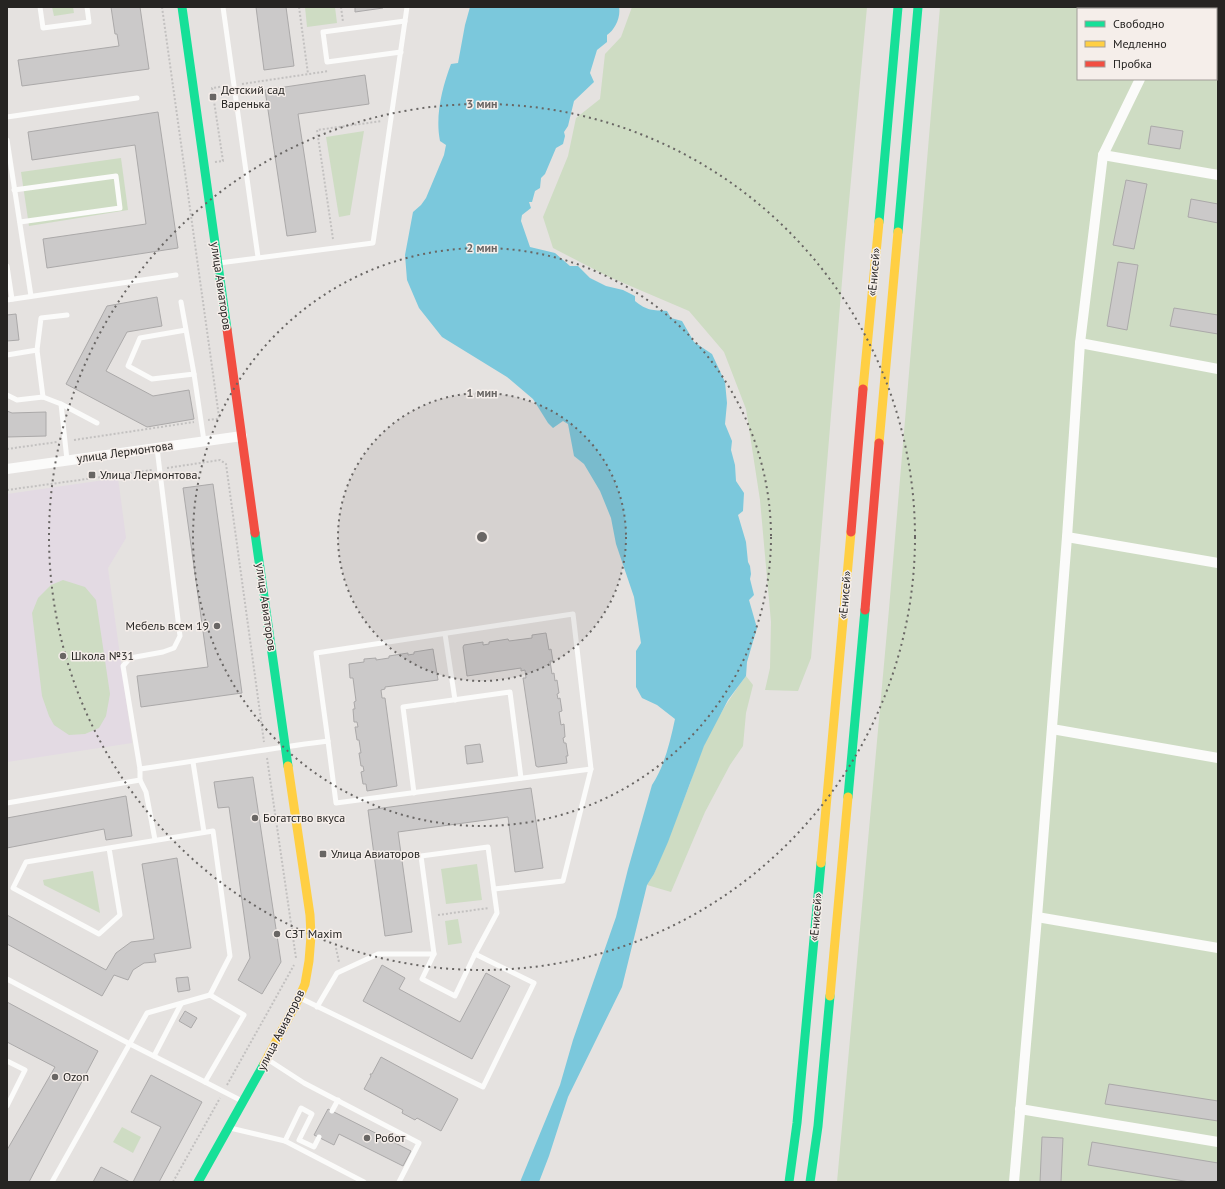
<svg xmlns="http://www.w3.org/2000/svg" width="1225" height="1189" font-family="'PT Sans',sans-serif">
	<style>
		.education { fill: #e3dae3 }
		.green { fill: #cedcc3; fill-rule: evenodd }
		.water { fill: #7bc8dc }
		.building { fill: #cbc9c9; stroke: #aba9a9 }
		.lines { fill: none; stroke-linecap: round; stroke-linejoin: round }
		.path { stroke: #c3c1c0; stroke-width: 2; stroke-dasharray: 2 2; stroke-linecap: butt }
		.lane { stroke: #fbfbfa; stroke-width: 5 }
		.street { stroke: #fbfbfa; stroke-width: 10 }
		.fast { stroke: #16e098; stroke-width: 9 }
		.slow { stroke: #ffcf43; stroke-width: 9 }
		.jam { stroke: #f24e42; stroke-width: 9 }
		.ring { fill: none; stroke: #696664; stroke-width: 2; stroke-dasharray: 2 4 }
		.poi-dot { fill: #696664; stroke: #f5eeea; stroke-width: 1.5 }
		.labels { text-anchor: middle; stroke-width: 3; stroke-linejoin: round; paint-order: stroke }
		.poi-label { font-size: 12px; fill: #262422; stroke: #f5eeea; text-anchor: start }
		.street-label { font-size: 12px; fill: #262422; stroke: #f5eeea }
		.centre { fill: #696664; stroke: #f5eeea; stroke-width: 2 }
		.ring-label { font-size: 12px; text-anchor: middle; font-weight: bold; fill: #696664; stroke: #f5eeea; stroke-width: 3; stroke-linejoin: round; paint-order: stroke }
	</style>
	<rect width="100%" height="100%" fill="#e5e2e0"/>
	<path class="education" d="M118,478L126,538L108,568L132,743L7,762V494Z"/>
	<g class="green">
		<path d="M52,7H73L74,13L54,16Z"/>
		<path d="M305,7H335L337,23L307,27Z"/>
		<path d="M632,7H867L845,245L811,658L798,691L765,690L770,668L771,622L760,500L746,409L724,352L689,311L607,276L553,248L543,217L568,156L576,118L600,99L605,54L621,37Z"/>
		<path d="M940,7H1218V1182H837L889,609ZM1078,9H1216V79H1078Z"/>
		<path d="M364,131L350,215L339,217L326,137Z"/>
		<path d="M121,158L128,210L29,226L21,172Z"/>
		<path d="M63,580L85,587L96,600L110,694L106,716L99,728L85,734L69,735L54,725L49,716L42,696L32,613L38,598L51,585Z"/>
		<path d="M746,676L753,685L746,713L743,746L730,765L705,812L671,892L647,885L654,874L690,784C701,744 722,708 746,676Z"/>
		<path d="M477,864L482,900L446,904L441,869Z"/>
		<path d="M93,871L100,913L44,885L43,880Z"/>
		<path d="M458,919L462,943L448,945L445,921Z"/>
		<path d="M122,1127L141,1137L133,1153L113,1142Z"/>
	</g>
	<path class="water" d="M470,7H619C621,17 615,30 607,35V42L597,50L590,73L594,82L574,101L568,126L564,132L565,136L563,144L556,148L545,174L541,178L540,188L535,191L532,202H529L531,208L522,215L521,221L530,247L555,253L570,266H578L590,278L606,286L623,290L635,296V301C647,311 653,310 667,311L671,318L682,321L694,342L712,354L725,382L727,403L725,424L732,441L731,450L735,465L736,481L744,493L743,511L738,515L746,542L748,562L750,566L751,574L750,579L754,595L749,600L757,628L747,662L746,676L728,700L704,746L668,842L654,874L647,885L622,987L568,1097L549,1156L539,1182H520L560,1085L573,1040L616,917L628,869L652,785C665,765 670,742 675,719L657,705L642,698L636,687V651L641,643L634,597L616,544L611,518L600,491L584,464L574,456L568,424L563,421L553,428L548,423L533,399L507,377L442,337L419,308L407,280L405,255L413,212L421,205L426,198L444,155L446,145L440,141C435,116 442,88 451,64L458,63L465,25Z"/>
	<g class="building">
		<path d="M111,7H140L149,69L22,86L18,60L119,46L117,34H115Z"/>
		<path d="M256,7H286L294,66L264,70Z"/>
		<path d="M355,7H383V8L355,12Z"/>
		<path d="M365,75L369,104L298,114L316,232L287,236L265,90Z"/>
		<path d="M158,112L178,248L47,268L43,239L146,224L135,145L32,160L28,132Z"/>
		<path d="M1151,126L1183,131L1180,149L1148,144Z"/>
		<path d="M1126,180L1147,184L1134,249L1113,245Z"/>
		<path d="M1191,199L1218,204V223L1188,217Z"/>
		<path d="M1118,262L1138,265L1127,330L1107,326Z"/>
		<path d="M157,297L162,326L127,332L106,371L153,396L189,390L194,419L147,427L66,384L107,306Z"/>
		<path d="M1174,308L1218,315V334L1170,326Z"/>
		<path d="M16,314L19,340L7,341V315Z"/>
		<path d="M7,411L12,413L46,412V436L7,437Z"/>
		<path d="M213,484L242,693L141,707L137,676L208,667L183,488Z"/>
		<path d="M546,633L549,650L551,649L553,661H550L552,674L554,673L555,681L557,680L559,693L557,694L558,699L560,698L562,711L559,712L561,725L564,724L565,737L563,738L564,743H566L568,756H566L567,763L538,767L536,766L523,678H526L525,670L521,671V668L467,676L463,647L464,645L483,642V645L489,644V642L508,639L509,641L532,638V635Z"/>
		<path d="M433,649L438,680L385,687V689L381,690L382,698H385L397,786L367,791L366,784H363L361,772L364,771L363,766H361L359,753H361L359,740H357L355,727H358L357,722H354L353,709H355L354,702L356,701L353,678H350L349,664L364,662V659L376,658V660L389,658V656L408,653V655L414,654V652Z"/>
		<path d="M480,744L483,762L467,764L465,746Z"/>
		<path d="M253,777L281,962L262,994L238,980L250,958L229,807L218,808L214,782Z"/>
		<path d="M531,788L543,868L515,872L508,817L398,832L412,932L385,936L368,810Z"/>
		<path d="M126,796L132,836L106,840L104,829L7,848V818Z"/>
		<path d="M177,858L191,948L154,954L156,962L144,963L133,970L128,980L114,975L102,996L7,944V915L106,970L116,953L131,942L154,939L142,864Z"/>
		<path d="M382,965L405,978L399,989L460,1022L486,973L510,986L472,1059L363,1001Z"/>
		<path d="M188,977L190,990L178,992L176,978Z"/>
		<path d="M7,1002L98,1051L29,1182H7V1150L55,1067L7,1042Z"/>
		<path d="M185,1011L197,1018L191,1028L179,1021Z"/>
		<path d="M381,1057L458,1099L441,1131L417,1118L415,1120L402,1113L403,1110L364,1089L371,1076L370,1074H372Z"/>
		<path d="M151,1075L202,1102L159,1182H133L161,1127L131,1112Z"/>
		<path d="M1109,1084L1218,1101V1121L1105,1104Z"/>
		<path d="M328,1109L411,1151L403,1166L339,1134L334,1145L314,1135Z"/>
		<path d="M1042,1137L1063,1138L1061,1182H1040Z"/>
		<path d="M1092,1142L1218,1163V1182H1190L1088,1165Z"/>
		<path d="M101,1167L130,1182H93Z"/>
	</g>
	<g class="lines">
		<g class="path">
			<path d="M162,7L219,417L217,419L208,420"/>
			<path d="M299,7L308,74"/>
			<path d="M341,7L343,22"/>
			<path d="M242,84L329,71"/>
			<path d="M215,162L223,161L212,88L226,86"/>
			<path d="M333,239L317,130L382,121"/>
			<path d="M74,440L194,422"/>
			<path d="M7,449L57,442"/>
			<path d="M167,468L220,460L226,464L264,742"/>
			<path d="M7,490L152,470"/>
			<path d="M267,758L296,958"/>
			<path d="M438,915L489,908"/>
			<path d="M336,948L339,962"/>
			<path d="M227,1085L294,965"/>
			<path d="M173,1182L220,1098"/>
		</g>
		<g class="lane">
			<path d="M40,7L43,28L89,22L87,7"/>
			<path d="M223,7L258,257"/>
			<path d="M401,52L327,62L323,32L405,21"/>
			<path d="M7,117L137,98"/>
			<path d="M7,140L31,296"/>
			<path d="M14,190L116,176L120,208L20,222"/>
			<path d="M219,263L373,243L407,7"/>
			<path d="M7,266L12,299"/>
			<path d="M7,300L176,275"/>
			<path d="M181,302L194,374L152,379L128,366L140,338L186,330"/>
			<path d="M37,350L43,397"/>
			<path d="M7,355L37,350L41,318L67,315"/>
			<path d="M194,374L204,441"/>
			<path d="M7,395L17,400L43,397L61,404L67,460"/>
			<path d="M61,404L97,423"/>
			<path d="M445,634L455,700"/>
			<path d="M328,741L316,653L573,614L591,769L563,881L494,889"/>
			<path d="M193,762L204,832"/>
			<path d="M140,769L123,666L130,658L163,652L174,648L180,636L157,448"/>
			<path d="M140,780L146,792L155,840"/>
			<path d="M414,793L403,707L510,692L521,778"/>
			<path d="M7,803L140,780V769C203,760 265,749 328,741L336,803L591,769"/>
			<path d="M109,848L26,862L13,888L99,934L120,915L109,848L213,831L230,956L210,995"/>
			<path d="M434,954L421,856L488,847L497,913L475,954"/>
			<path d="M7,979L130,1044L205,1082"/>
			<path d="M300,998L483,1087L534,983L475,954L455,996L422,979L434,954H378L337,973L317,1007"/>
			<path d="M154,1056L181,1004"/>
			<path d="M267,1059L304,1083L419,1143L399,1182"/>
			<path d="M7,1061L25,1070L7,1106"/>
			<path d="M332,1111L338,1100"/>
			<path d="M230,1128L285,1141L364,1182"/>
			<path d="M285,1141L301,1108L312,1114L299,1140L314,1147L319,1137"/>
			<path d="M52,1182L147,1013L210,995L244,1015L205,1082L242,1101"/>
		</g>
		<g class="street">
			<path d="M1175,9L1176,7"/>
			<path d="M1103,155L1218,175"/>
			<path d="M1080,343L1218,369"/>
			<path d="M7,469L242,436"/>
			<path d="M1067,537L1218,563"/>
			<path d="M1052,729L1218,758"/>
			<path d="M1037,917L1218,948"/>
			<path d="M1020,1109L1218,1142"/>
			<path d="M1014,1182L1037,917L1067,537L1080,343L1103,155L1140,79"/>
		</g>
		<g class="fast">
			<path d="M182,7L227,329"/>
			<path d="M879,222L898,7"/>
			<path d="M898,232L918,7"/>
			<path d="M255,533L288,766"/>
			<path d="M848,797L865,610"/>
			<path d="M198,1182L264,1064"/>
			<path d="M789,1182L797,1123L821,863"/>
			<path d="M810,1182L818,1126L830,996"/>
		</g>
		<g class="slow">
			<path d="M863,389L879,222"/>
			<path d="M879,443L898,232"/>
			<path d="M821,863L851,532"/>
			<path d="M830,996L848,797"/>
			<path d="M264,1064L299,998L305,984L309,961L311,936L310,915L288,766"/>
		</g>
		<g class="jam">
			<path d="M227,329L255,533"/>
			<path d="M851,532L863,389"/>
			<path d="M865,610L879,443"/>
		</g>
	</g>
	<circle cx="482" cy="537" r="144" fill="#696664" fill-opacity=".12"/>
	<g class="ring">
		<circle cx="482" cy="537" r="144"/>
		<circle cx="482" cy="537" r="289"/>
		<circle cx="482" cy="537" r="433"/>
	</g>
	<g class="poi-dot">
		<rect x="209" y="93" width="8" height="8" rx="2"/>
		<rect x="88" y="471" width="8" height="8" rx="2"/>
		<circle cx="217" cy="626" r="4"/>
		<circle cx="63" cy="656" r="4"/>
		<circle cx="255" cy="818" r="4"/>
		<rect x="319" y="850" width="8" height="8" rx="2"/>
		<circle cx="277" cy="934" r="4"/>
		<circle cx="55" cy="1077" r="4"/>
		<circle cx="367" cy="1138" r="4"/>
	</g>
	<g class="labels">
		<g class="poi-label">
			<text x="221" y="94">Детский сад<tspan x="221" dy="14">Варенька</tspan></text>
			<text x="100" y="479">Улица Лермонтова</text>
			<text x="209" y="630" text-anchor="end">Мебель всем 19</text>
			<text x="71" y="660">Школа №31</text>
			<text x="263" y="822">Богатство вкуса</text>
			<text x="331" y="858">Улица Авиаторов</text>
			<text x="285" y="938">СЗТ Maxim</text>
			<text x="63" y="1081">Ozon</text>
			<text x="375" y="1142">Робот</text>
		</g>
		<g class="street-label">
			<text transform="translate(874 272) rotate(-85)" y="4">«Енисей»</text>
			<text transform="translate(221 286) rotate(82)" y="4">улица Авиаторов</text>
			<text transform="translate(125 452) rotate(-8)" y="4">улица Лермонтова</text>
			<text transform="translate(845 595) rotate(-85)" y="4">«Енисей»</text>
			<text transform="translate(266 607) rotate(82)" y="4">улица Авиаторов</text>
			<text transform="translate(816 917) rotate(-85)" y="4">«Енисей»</text>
			<text transform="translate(281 1030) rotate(-63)" y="4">улица Авиаторов</text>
		</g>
	</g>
	<circle cx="482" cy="537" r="6" class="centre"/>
	<g class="ring-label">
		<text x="482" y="108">3 мин</text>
		<text x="482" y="252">2 мин</text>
		<text x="482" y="397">1 мин</text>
	</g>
	<rect width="1225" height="1189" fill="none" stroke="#262422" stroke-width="16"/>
	<rect x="1077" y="8" width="140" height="72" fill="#f5eeea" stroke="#a29d9a"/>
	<rect x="1085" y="21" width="20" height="6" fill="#16e098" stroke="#a29d9a"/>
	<text x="1113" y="28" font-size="12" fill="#262422">Свободно</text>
	<rect x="1085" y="41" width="20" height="6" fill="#ffcf43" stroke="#a29d9a"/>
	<text x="1113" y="48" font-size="12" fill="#262422">Медленно</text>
	<rect x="1085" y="61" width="20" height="6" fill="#f24e42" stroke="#a29d9a"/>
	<text x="1113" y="68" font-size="12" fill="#262422">Пробка</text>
</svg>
